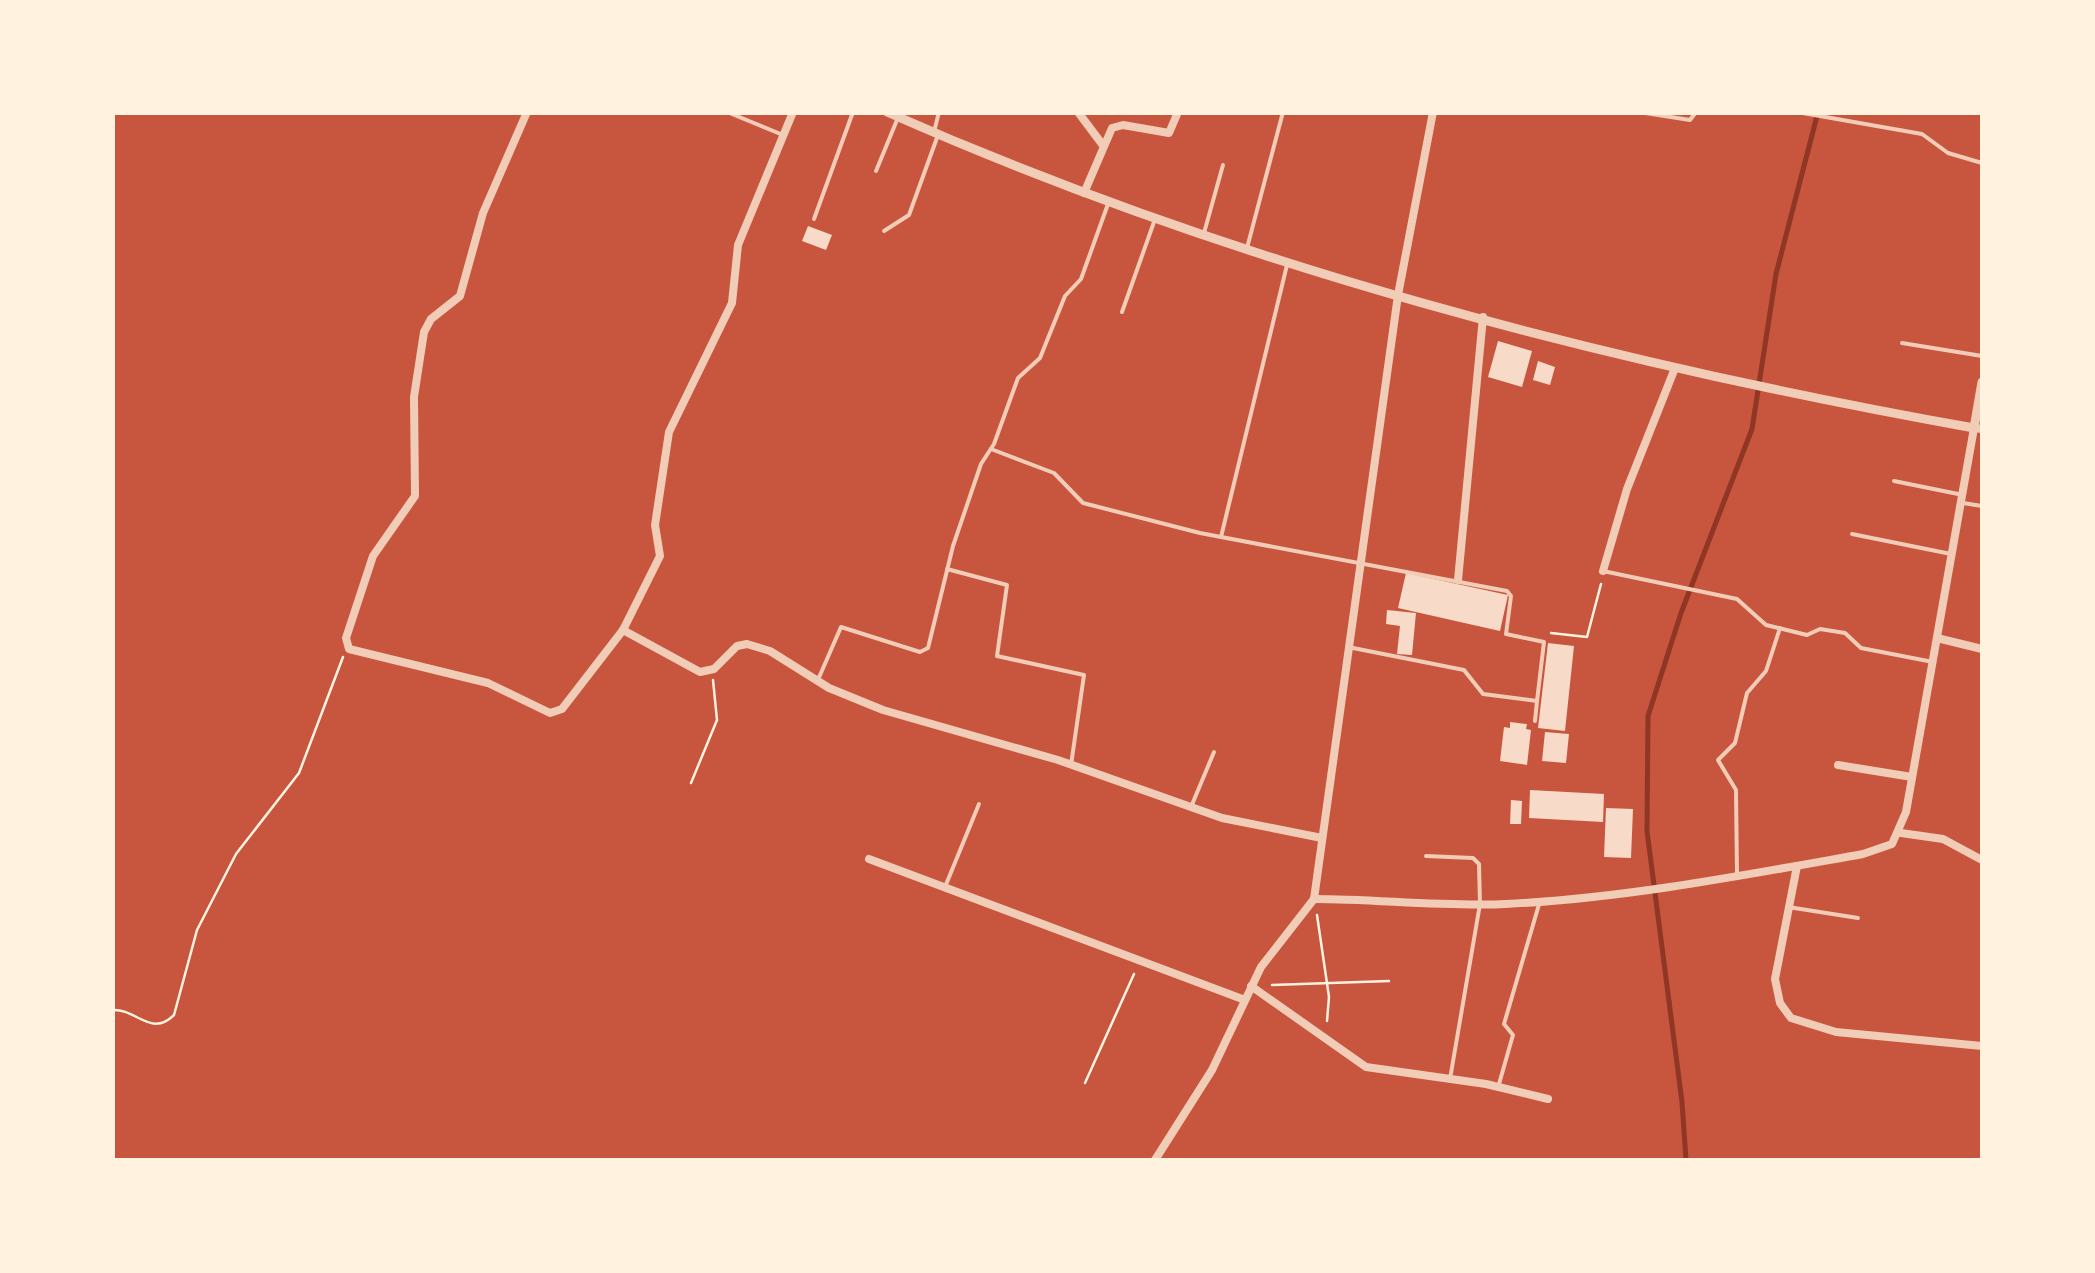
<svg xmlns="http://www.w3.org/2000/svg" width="2095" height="1273" font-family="'Open Sans',sans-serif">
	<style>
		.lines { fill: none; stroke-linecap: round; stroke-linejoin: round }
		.stream { stroke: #8f3625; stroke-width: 5 }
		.building { fill: #f7dbc8 }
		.path { stroke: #fff3e0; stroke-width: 2.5 }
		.service { stroke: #f1ccb7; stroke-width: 4 }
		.minor { stroke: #f1ccb7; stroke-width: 8 }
		.tertiary { stroke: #f1ccb7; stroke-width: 9 }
	</style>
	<rect width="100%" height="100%" fill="#c8553d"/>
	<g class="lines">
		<path class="stream" d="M1686,1160L1682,1102L1647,831L1648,716L1681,613L1752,429L1776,274L1818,112"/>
	</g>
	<g class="building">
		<path d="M808,226L832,235L826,250L802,241Z"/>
		<path d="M1498,341L1532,351L1522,387L1488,377Z"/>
		<path d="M1538,361L1555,367L1550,385L1533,380Z"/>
		<path d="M1406,573L1508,595L1500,631L1398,608Z"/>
		<path d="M1387,610L1416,613L1412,655L1397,654L1400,626L1386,624Z"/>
		<path d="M1548,643L1574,646L1565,731L1538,728Z"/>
		<path d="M1510,722L1527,724L1526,729L1531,730L1527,765L1500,761L1504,727L1510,728Z"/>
		<path d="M1545,732L1569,734L1566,763L1542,761Z"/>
		<path d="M1530,790L1604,794L1603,822L1529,818Z"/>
		<path d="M1511,800L1522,801L1521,824H1510Z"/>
		<path d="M1606,808L1633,809L1631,858L1604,857Z"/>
	</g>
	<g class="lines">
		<g class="path">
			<path d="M1551,633L1587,637L1601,584"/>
			<path d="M691,783L717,720L713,680"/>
			<path d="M1317,915L1329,997L1327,1021"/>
			<path d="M1272,985L1389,981"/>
			<path d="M112,1010C136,1008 151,1038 174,1015L197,930L236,854L299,773L343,657"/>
			<path d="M1085,1083L1134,974"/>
		</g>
		<g class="service">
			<path d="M727,112L783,135"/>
			<path d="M1639,112L1690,120L1696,112"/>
			<path d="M1797,112L1922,134L1948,153L1982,163"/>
			<path d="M934,132L939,112"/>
			<path d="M876,171L897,120"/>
			<path d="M814,219L853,112"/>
			<path d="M884,231L909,215L938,135"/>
			<path d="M1204,233L1223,165"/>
			<path d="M1247,248L1283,112"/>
			<path d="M1122,312L1154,222"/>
			<path d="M1902,343L1982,356"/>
			<path d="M991,449L1054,473L1083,503L1200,533L1507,591L1511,596L1506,634L1544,642L1537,701"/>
			<path d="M1894,481L1963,495"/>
			<path d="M1963,503L1982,506"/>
			<path d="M1852,534L1951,554"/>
			<path d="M1221,537L1287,265"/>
			<path d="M947,569L1007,585L997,656L1084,675L1071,765"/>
			<path d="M1603,571L1737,599L1766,625L1807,635L1820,629L1845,633L1861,648L1933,662"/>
			<path d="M1348,647L1464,670L1483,694L1537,701L1535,721"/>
			<path d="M817,682L841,627L920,652L928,648L953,546L981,464L994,444L1018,378L1040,358L1065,296L1081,279L1108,204"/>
			<path d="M1191,807L1214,752"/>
			<path d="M1426,856L1473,858L1479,864L1480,904L1450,1079"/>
			<path d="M1737,874L1736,790L1718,760L1735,743L1747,693L1766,671L1780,628"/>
			<path d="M945,887L979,804"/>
			<path d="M1788,907L1858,918"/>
			<path d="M1499,1084L1513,1035L1504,1024L1540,901"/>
		</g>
		<g class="minor">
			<path d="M527,112L483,213L460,296L431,319L424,332L414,397L415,496L373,556L346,638L349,649L488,683L550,713L562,709L623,630L700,672L714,669L737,646L747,644L770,651L829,688L883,710L1058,760L1222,818L1322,838"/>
			<path d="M1078,112L1102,144"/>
			<path d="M1084,193L1112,128L1123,125L1169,133L1178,112"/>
			<path d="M1603,571L1627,489L1675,368"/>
			<path d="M1458,580L1483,317"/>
			<path d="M623,630L660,556L655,525L669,432L732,303L738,245L793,112"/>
			<path d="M1937,638L1982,649"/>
			<path d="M1838,765L1912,777"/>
			<path d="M1901,833L1943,839L1982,860"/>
			<path d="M869,859L1245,1000"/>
			<path d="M1797,866L1775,979L1780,1003L1791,1018L1836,1032L1982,1046"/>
			<path d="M1314,899C1377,899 1442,907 1506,904C1626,898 1745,875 1863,854L1892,844L1906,812L1974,428L1982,429"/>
			<path d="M1314,899L1398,295L1433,112"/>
			<path d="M1251,986L1366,1067L1486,1084L1548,1099"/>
			<path d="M1155,1160L1212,1070L1261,967L1314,899"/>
		</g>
		<path class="tertiary" d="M887,112C1232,265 1604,362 1974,428L1982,382"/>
	</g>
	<rect width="2095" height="1273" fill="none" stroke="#fff3e0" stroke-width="230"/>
</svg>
